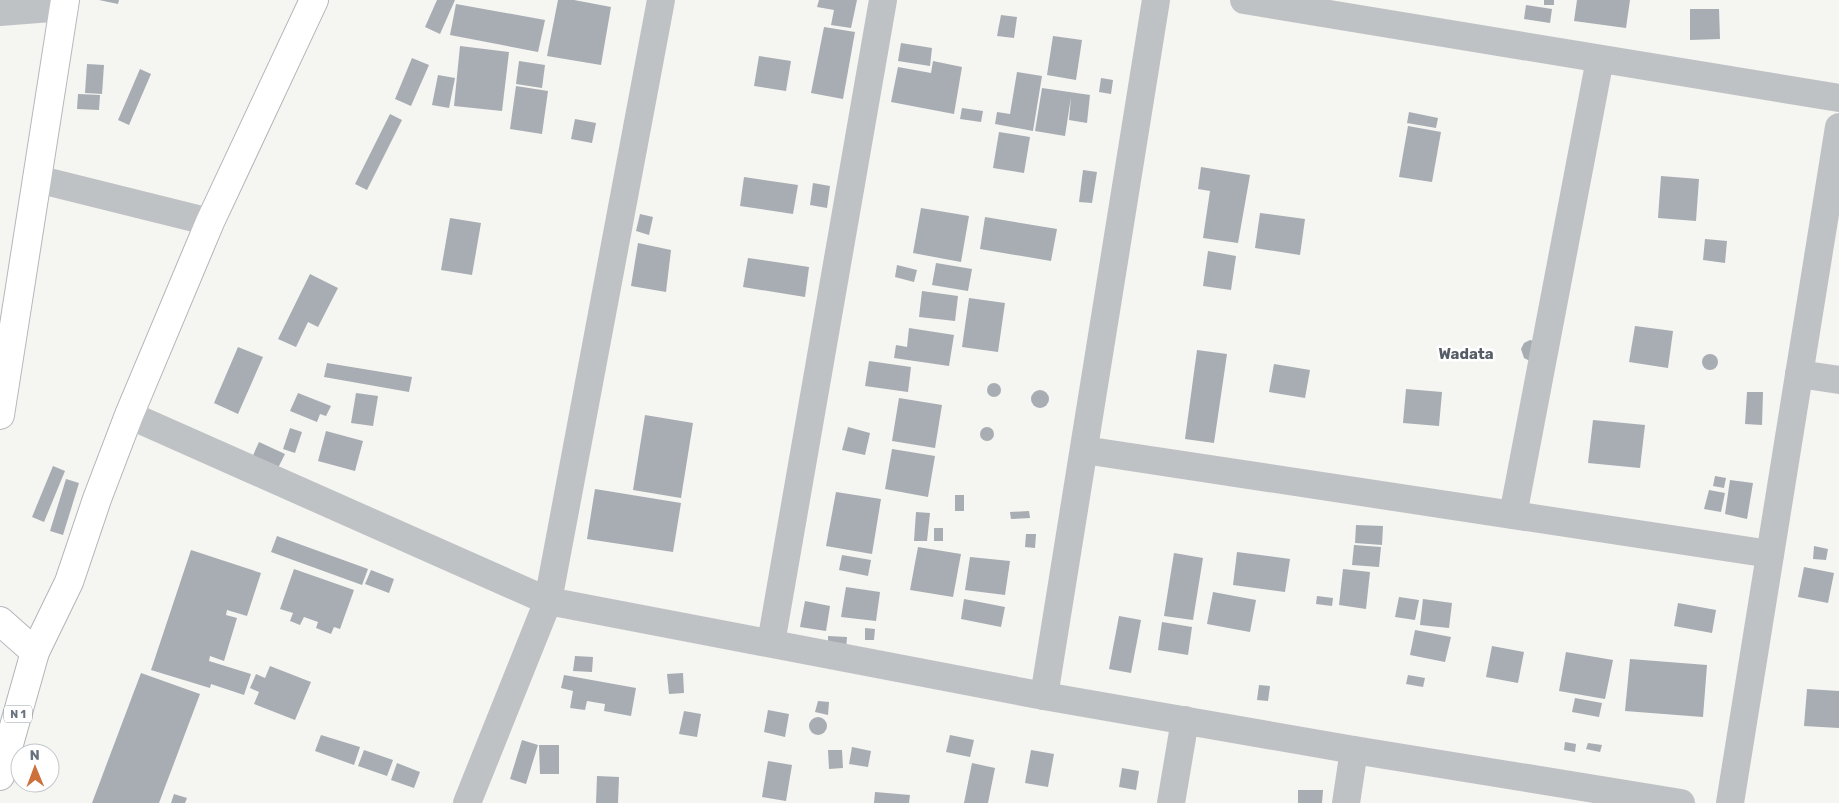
<svg xmlns="http://www.w3.org/2000/svg" width="1839" height="803" font-family="Rubik,sans-serif">
	<style>
		.building { fill: #a8adb3 }
		.lines { fill: none; stroke-linecap: round; stroke-linejoin: round }
		.secondary-casing { stroke: #b4b7bc; stroke-width: 30 }
		.highway-casing { stroke: #b2b5b8; stroke-width: 30 }
		.street { stroke: #bfc2c5; stroke-width: 28 }
		.secondary { stroke: #fff; stroke-width: 28 }
		.highway { stroke: #fff; stroke-width: 28 }
		.labels { text-anchor: middle; stroke-width: 5; stroke-linejoin: round; paint-order: stroke }
		.shield { fill: #fff; stroke: #959ca5; stroke-width: 1 }
		.shield-label { font-size: 11px; font-weight: bold; fill: #68727f }
		.quarter-label { font-size: 15px; font-weight: bold; fill: #555c65; stroke: #fff }
	</style>
	<rect width="100%" height="100%" fill="#f5f5f2"/>
	<g class="building">
		<path d="M99,0H119L118,4Z"/>
		<path d="M437,0H455L440,34L425,27Z"/>
		<path d="M558,0H574L611,7L601,65L547,56Z"/>
		<path d="M819,0H857L851,28L831,25L834,10L817,7Z"/>
		<rect x="1544" y="0" width="10" height="5"/>
		<path d="M1577,0H1630L1626,28L1574,21Z"/>
		<path d="M456,4L545,20L538,52L450,35Z"/>
		<path d="M1526,5L1552,9L1550,23L1524,19Z"/>
		<path d="M1690,9H1719L1720,39L1690,40Z"/>
		<path d="M1001,15L1017,17L1014,38L997,36Z"/>
		<path d="M824,27L855,32L843,99L811,93Z"/>
		<path d="M1053,36L1082,40L1076,80L1047,75Z"/>
		<path d="M901,43L932,48L930,66L898,61Z"/>
		<path d="M460,46L509,52L502,111L454,106Z"/>
		<path d="M759,56L791,61L786,91L754,86Z"/>
		<path d="M412,58L429,65L411,106L395,99Z"/>
		<path d="M519,61L545,65L542,88L516,84Z"/>
		<path d="M933,61L962,67L954,114L891,102L898,67L931,73Z"/>
		<path d="M87,64L104,65L102,94L85,93Z"/>
		<path d="M140,69L151,74L129,125L118,120Z"/>
		<path d="M1017,72L1042,76L1033,131L995,124L997,112L1010,114Z"/>
		<path d="M438,75L455,78L449,108L432,105Z"/>
		<path d="M1101,78L1113,80L1111,94L1099,92Z"/>
		<path d="M516,86L548,91L542,134L510,129Z"/>
		<path d="M1042,88L1090,95L1087,123L1069,120L1071,97L1065,136L1035,131Z"/>
		<path d="M78,94L100,95L99,110L77,109Z"/>
		<path d="M962,108L983,111L981,122L960,119Z"/>
		<path d="M1409,112L1438,118L1436,128L1407,123Z"/>
		<path d="M390,114L402,120L367,190L355,184Z"/>
		<path d="M575,119L596,123L592,143L571,139Z"/>
		<path d="M1408,126L1441,132L1432,182L1399,177Z"/>
		<path d="M999,132L1030,137L1024,173L993,168Z"/>
		<path d="M1201,167L1250,175L1238,243L1203,238L1210,191L1198,189Z"/>
		<path d="M1083,170L1097,172L1092,203L1079,202Z"/>
		<path d="M1661,176L1699,179L1696,221L1658,218Z"/>
		<path d="M744,177L798,185L793,214L740,206Z"/>
		<path d="M813,183L830,186L827,208L810,205Z"/>
		<path d="M921,208L969,216L961,262L913,253Z"/>
		<path d="M1260,213L1305,219L1300,255L1255,248Z"/>
		<path d="M640,214L653,217L649,235L636,231Z"/>
		<path d="M985,217L1057,229L1051,261L980,249Z"/>
		<path d="M450,218L481,223L472,275L441,270Z"/>
		<path d="M1705,239L1727,241L1725,263L1703,260Z"/>
		<path d="M638,243L671,250L666,292L631,286Z"/>
		<path d="M1208,251L1236,256L1231,290L1203,286Z"/>
		<path d="M748,258L809,267L805,297L743,287Z"/>
		<path d="M936,263L972,269L968,291L932,285Z"/>
		<path d="M897,265L917,270L914,282L895,277Z"/>
		<path d="M310,274L338,288L318,327L308,322L296,347L278,339Z"/>
		<path d="M922,291L958,296L955,321L919,317Z"/>
		<path d="M969,298L1005,303L998,352L962,347Z"/>
		<path d="M1635,326L1673,331L1668,368L1629,362Z"/>
		<path d="M909,328L954,335L949,366L894,358L896,345L907,347Z"/>
		<path d="M1530,340L1534,341L1530,361L1524,358L1521,349L1524,343Z"/>
		<path d="M238,347L263,357L238,414L214,403Z"/>
		<path d="M1197,350L1227,354L1214,443L1185,439Z"/>
		<circle cx="1710" cy="362" r="8"/>
		<path d="M869,361L911,367L908,392L865,386Z"/>
		<path d="M327,363L412,377L409,392L324,377Z"/>
		<path d="M1274,364L1310,370L1305,398L1269,392Z"/>
		<circle cx="994" cy="390" r="7"/>
		<path d="M1406,389L1442,392L1439,426L1403,423Z"/>
		<circle cx="1040" cy="399" r="9"/>
		<path d="M1747,392H1763L1762,425L1745,424Z"/>
		<path d="M298,393L331,406L326,416L320,414L317,422L290,411Z"/>
		<path d="M356,393L378,396L373,426L351,423Z"/>
		<path d="M899,398L942,405L935,448L892,441Z"/>
		<path d="M645,415L693,423L681,498L633,490Z"/>
		<path d="M1593,420L1645,425L1640,468L1588,463Z"/>
		<path d="M848,427L870,433L865,455L842,450Z"/>
		<circle cx="987" cy="434" r="7"/>
		<path d="M290,428L302,432L295,453L283,449Z"/>
		<path d="M326,431L363,441L355,471L318,461Z"/>
		<path d="M259,442L285,454L275,474L250,462Z"/>
		<path d="M892,449L935,456L928,497L885,489Z"/>
		<path d="M53,466L65,471L44,522L32,517Z"/>
		<path d="M1715,476L1726,478L1724,488L1713,486Z"/>
		<path d="M66,479L79,483L63,535L50,531Z"/>
		<path d="M1730,480L1753,483L1747,519L1725,514Z"/>
		<path d="M595,489L681,503L673,552L587,539Z"/>
		<path d="M1709,490L1725,493L1721,512L1704,509Z"/>
		<path d="M836,492L881,499L872,554L826,546Z"/>
		<rect x="955" y="495" width="9" height="16"/>
		<path d="M1029,511L1030,518L1011,519L1010,512Z"/>
		<path d="M916,512L930,513L927,541H914Z"/>
		<path d="M1356,525L1383,526L1382,545L1355,543Z"/>
		<rect x="934" y="528" width="9" height="13"/>
		<path d="M1026,534H1036L1035,548L1025,547Z"/>
		<path d="M277,536L368,569L362,585L271,552Z"/>
		<path d="M1354,545L1381,547L1379,567L1352,565Z"/>
		<path d="M1814,546L1828,549L1826,560L1813,559Z"/>
		<path d="M918,547L961,554L953,597L910,590Z"/>
		<path d="M191,550L261,573L247,616L227,610L226,615L237,618L224,661L210,656L209,661L251,674L244,695L211,684L210,688L151,670Z"/>
		<path d="M1237,552L1290,559L1285,592L1233,585Z"/>
		<path d="M1174,553L1203,558L1193,620L1164,616Z"/>
		<path d="M842,555L871,560L868,576L839,570Z"/>
		<path d="M970,557L1010,561L1005,595L965,590Z"/>
		<path d="M1804,567L1834,573L1828,603L1798,597Z"/>
		<path d="M294,569L354,590L340,629L334,627L331,634L316,628L318,622L304,617L300,625L290,621L293,613L280,609Z"/>
		<path d="M1343,569L1370,572L1366,609L1339,605Z"/>
		<path d="M371,570L394,579L389,593L365,584Z"/>
		<path d="M846,587L880,592L876,621L841,617Z"/>
		<path d="M1213,592L1256,600L1250,632L1207,624Z"/>
		<path d="M1317,596L1333,598L1332,606L1316,604Z"/>
		<path d="M1399,597L1419,600L1415,620L1395,617Z"/>
		<path d="M964,599L1005,607L1001,627L961,619Z"/>
		<path d="M1423,599L1452,603L1449,628L1420,625Z"/>
		<path d="M805,601L830,606L826,631L800,627Z"/>
		<path d="M1678,603L1716,610L1712,633L1674,626Z"/>
		<path d="M1119,616L1141,620L1131,673L1109,669Z"/>
		<path d="M1162,622L1192,627L1188,655L1158,650Z"/>
		<path d="M865,628L875,629L874,640H865Z"/>
		<path d="M1415,630L1451,637L1445,662L1410,655Z"/>
		<path d="M828,636L847,637L846,650L828,648Z"/>
		<path d="M1492,646L1524,652L1518,683L1486,677Z"/>
		<path d="M1566,652L1613,660L1605,699L1559,691Z"/>
		<path d="M575,656L593,657L592,672L573,671Z"/>
		<path d="M1630,659L1707,665L1703,717L1625,711Z"/>
		<path d="M270,666L311,682L295,720L254,704L259,692L250,688L256,674L265,678Z"/>
		<path d="M141,673L200,694L159,803H92Z"/>
		<path d="M683,673L684,693L669,694L667,674Z"/>
		<path d="M564,675L636,688L631,716L604,711L605,704L587,701L585,710L570,708L573,691L561,688Z"/>
		<path d="M1408,675L1425,678L1423,687L1406,684Z"/>
		<path d="M1259,685L1270,686L1268,701L1257,700Z"/>
		<path d="M1807,689L1839,691V728L1804,726Z"/>
		<path d="M1575,698L1602,703L1599,717L1572,712Z"/>
		<path d="M818,701L829,702L828,715L815,712Z"/>
		<path d="M768,710L789,714L785,737L764,732Z"/>
		<path d="M684,711L701,714L697,737L679,734Z"/>
		<circle cx="818" cy="726" r="9"/>
		<path d="M321,735L360,747L354,765L315,751Z"/>
		<path d="M950,735L974,740L970,757L946,752Z"/>
		<path d="M522,740L538,745L526,784L510,779Z"/>
		<path d="M1565,742L1576,744L1575,752L1564,750Z"/>
		<path d="M1588,743L1602,745L1600,752L1586,749Z"/>
		<path d="M539,745H559V774H540Z"/>
		<path d="M852,747L871,751L868,767L849,764Z"/>
		<path d="M364,750L393,760L387,776L358,766Z"/>
		<path d="M828,750H842L843,768L829,769Z"/>
		<path d="M1031,750L1054,754L1048,787L1025,783Z"/>
		<path d="M768,761L792,765L786,801L762,797Z"/>
		<path d="M397,763L420,772L414,788L391,780Z"/>
		<path d="M972,763L995,768L988,803H964Z"/>
		<path d="M1122,768L1139,771L1136,790L1119,787Z"/>
		<path d="M597,776L619,777L618,803H596Z"/>
		<path d="M1298,790H1323L1322,803H1298Z"/>
		<path d="M875,792L910,795L909,803H874Z"/>
		<path d="M174,794L187,798L185,803H171Z"/>
	</g>
	<g class="lines">
		<g class="secondary-casing">
			<g id="secondary">
				<path d="M0,415L65,0"/>
				<path d="M0,621L35,652"/>
			</g>
		</g>
		<g class="highway-casing">
			<path id="highway" d="M0,776L35,652L69,582L97,499L129,415L210,222L314,0"/>
		</g>
		<g class="street">
			<path d="M1244,0L1839,98"/>
			<path d="M0,12L64,7"/>
			<path d="M37,179L210,222"/>
			<path d="M1799,374L1839,380"/>
			<path d="M129,415L548,601L1044,696L1354,750L1681,803"/>
			<path d="M1084,450L1770,554"/>
			<path d="M1513,515L1600,59"/>
			<path d="M771,643L883,0"/>
			<path d="M1044,696L1156,0"/>
			<path d="M467,803L548,601L661,0"/>
			<path d="M1171,803L1185,720"/>
			<path d="M1346,803L1354,750"/>
			<path d="M1730,803L1839,127"/>
		</g>
		<use href="#secondary" class="secondary"/>
		<use href="#highway" class="highway"/>
	</g>
	<g class="labels">
		<rect class="shield" x="4" y="705.5" width="28" height="17" rx="4"/>
		<g class="shield-label">
			<text x="18" y="718">N 1</text>
		</g>
		<g class="quarter-label">
			<text x="1466" y="359">Wadata</text>
		</g>
	</g>
	<g transform="translate(35 768) rotate(359)"><circle r="24" fill="#ffffff" stroke="#c3c7cc"/>
	<path d="M0-4L9 19L0 12L-9 19Z" fill="#cc713b"/>
	<text y="-8" font-size="14" font-weight="bold" text-anchor="middle" fill="#68727f">N</text>
	</g>
</svg>
